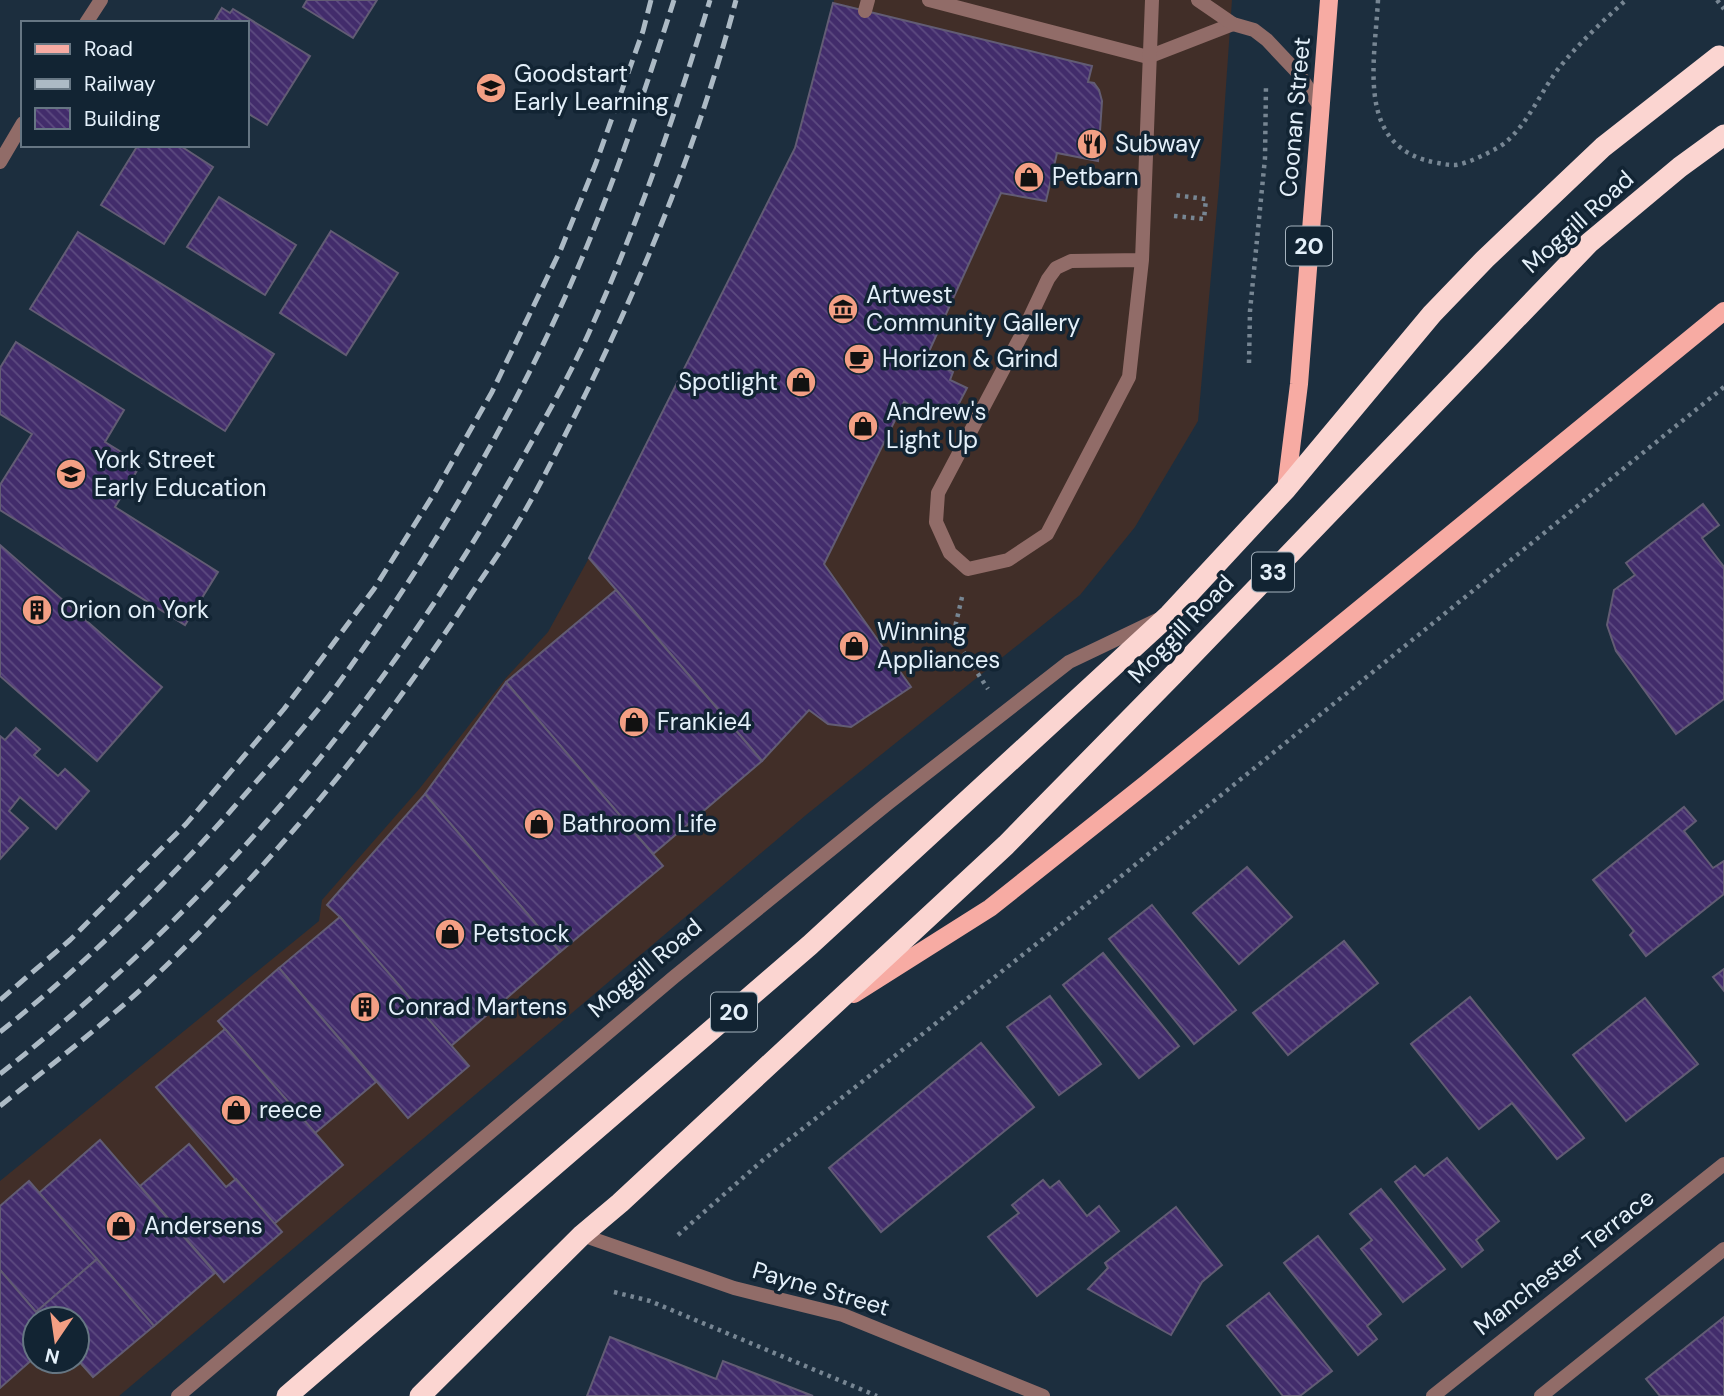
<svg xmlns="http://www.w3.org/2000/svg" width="1724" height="1396" font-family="'DM Sans',sans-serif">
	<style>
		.commercial { fill: #412e28; fill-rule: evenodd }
		.building { fill: url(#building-back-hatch); stroke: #625c74; stroke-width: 2 }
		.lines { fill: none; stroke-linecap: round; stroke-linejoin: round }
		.path { stroke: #778693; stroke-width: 4.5; stroke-dasharray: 3.5 5; stroke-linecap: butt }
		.lane { stroke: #916c68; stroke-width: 14 }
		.street { stroke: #916c68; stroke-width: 14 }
		.primary { stroke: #f7aba3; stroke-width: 18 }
		.highway { stroke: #fbd5d1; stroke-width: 21 }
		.rail { stroke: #acbac5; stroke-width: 5; stroke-dasharray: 14 7; stroke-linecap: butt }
		.labels { text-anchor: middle; stroke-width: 7; stroke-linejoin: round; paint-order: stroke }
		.shield { fill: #122433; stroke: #a5b3be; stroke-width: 2 }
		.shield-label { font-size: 23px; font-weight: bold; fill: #e4f0fa }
		.poi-label { font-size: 24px; fill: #e4f0fa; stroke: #122433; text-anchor: start }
		.street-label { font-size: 24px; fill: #e4f0fa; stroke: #122433 }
	</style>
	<defs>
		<pattern id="building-back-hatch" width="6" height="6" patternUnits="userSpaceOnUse" patternTransform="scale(1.75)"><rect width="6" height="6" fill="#422c6b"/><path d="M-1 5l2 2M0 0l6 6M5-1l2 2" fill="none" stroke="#5d4b81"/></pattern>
	</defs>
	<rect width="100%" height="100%" fill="#1c2e3e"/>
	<path class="commercial" d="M834,0H1232L1219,186L1198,421L1135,527L1080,595L806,815L119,1396H0V1181L319,921L322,900L420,788L506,678L548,632L589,558L795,148ZM35,1319H77V1361H35Z"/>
	<g class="building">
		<path d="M307,0H377L353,38L303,7Z"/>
		<path d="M833,3L1092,66L1088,82L1094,83L1099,90L1102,101L1098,161L1057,153L1046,201L1001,193L926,358L953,372L950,380L967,388L953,415L935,405L930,415L904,402L824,564L911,687L851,727L828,724L809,710L762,761L589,558L795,148Z"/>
		<path d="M222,8L230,13L233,9L310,56L267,125L247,113V23H213Z"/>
		<path d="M138,145H179L213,167L164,244L101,205Z"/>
		<path d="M219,197L296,245L265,295L187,247Z"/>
		<path d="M331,231L398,273L346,355L280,313Z"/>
		<path d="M78,232L274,354L225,431L30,309Z"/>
		<path d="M16,342L124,410L105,442L141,464L115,507L218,572L185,625L0,510V485L32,434L0,414V368Z"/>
		<path d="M1703,504L1719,525L1702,538L1724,567V699L1676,734L1616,651L1607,625L1614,590L1635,575L1626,563Z"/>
		<path d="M0,545L162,687L97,761L0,676Z"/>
		<path d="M616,590L762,761L653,854L506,682Z"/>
		<path d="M506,682L663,866L560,952L425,794Z"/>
		<path d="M16,728L40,749L34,755L58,776L65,769L89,791L56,829L20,797L9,811L28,828L0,859V736L5,740Z"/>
		<path d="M425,794L560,952L451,1046L340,917L327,905Z"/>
		<path d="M1684,807L1696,821L1684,831L1713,868L1724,861V894L1646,956L1630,935L1634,931L1593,880Z"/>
		<path d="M1247,867L1292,917L1239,964L1193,913Z"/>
		<path d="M1152,905L1236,1010L1194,1044L1109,939Z"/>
		<path d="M340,917L469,1066L408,1118L279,968Z"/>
		<path d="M1344,941L1378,983L1288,1055L1253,1013Z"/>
		<path d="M1103,953L1179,1046L1139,1078L1063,985Z"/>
		<path d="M279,968L376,1082L315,1133L218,1021Z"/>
		<path d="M1724,969V991L1713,977Z"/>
		<path d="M1050,996L1101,1064L1059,1095L1007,1027Z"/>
		<path d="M1470,997L1584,1138L1557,1159L1512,1103L1479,1129L1411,1044Z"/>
		<path d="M1645,998L1698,1064L1626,1121L1573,1055Z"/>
		<path d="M225,1029L343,1165L274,1224L156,1087Z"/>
		<path d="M981,1043L1034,1107L881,1232L829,1168Z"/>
		<path d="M100,1140L215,1273L154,1326L39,1193Z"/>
		<path d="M189,1144L226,1187L236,1179L282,1232L224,1282L140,1186Z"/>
		<path d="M1447,1158L1499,1221L1476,1240L1483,1250L1462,1267L1395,1182L1415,1166L1424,1176Z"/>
		<path d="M1043,1180L1050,1188L1059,1181L1087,1216L1099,1206L1119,1231L1037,1296L988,1237L1019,1213L1012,1205Z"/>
		<path d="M29,1181L97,1259L36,1312L0,1270V1206Z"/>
		<path d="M1381,1189L1445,1269L1403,1302L1361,1249L1372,1240L1350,1214Z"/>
		<path d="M1176,1207L1222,1265L1202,1282L1171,1335L1088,1289L1108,1268L1105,1263Z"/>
		<path d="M1318,1236L1381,1314L1367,1326L1377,1339L1358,1355L1284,1263Z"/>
		<path d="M97,1259L154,1326L93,1377L77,1359V1319H42L36,1312Z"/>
		<path d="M0,1270L42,1319H35V1357L0,1388Z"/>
		<path d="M1269,1293L1332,1371L1300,1396H1283L1227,1326Z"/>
		<path d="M1724,1317V1396H1660L1646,1379Z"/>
		<path d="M610,1337L716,1379L723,1361L813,1396H587Z"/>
	</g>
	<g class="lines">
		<g class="path">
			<path d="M1378,0C1375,62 1354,149 1438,163C1443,164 1448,165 1453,165C1464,166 1498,149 1506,142C1529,122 1541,91 1559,68C1579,43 1603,21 1626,0"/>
			<path d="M1717,0L1724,9"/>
			<path d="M1174,216L1204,219L1206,199L1174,195"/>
			<path d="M1249,363L1250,311L1265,158L1266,84"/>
			<path d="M962,597L953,636L988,689"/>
			<path d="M678,1235L763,1160L1082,908L1724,387"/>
			<path d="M614,1292L650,1301L877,1396"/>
		</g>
		<g class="lane">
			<path d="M929,0L1148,57L1233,24"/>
			<path d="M1198,0L1233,24L1254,30L1267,40L1299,74L1320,107"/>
			<path d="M865,11L868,0"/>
			<path d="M1142,260L1071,261L1056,268L1048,279L1022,334L938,493L936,522L950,553L968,569L1008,560L1047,534L1129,377L1142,260L1152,0"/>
			<path d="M178,1396L674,977L887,804L1069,662L1157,620"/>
		</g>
		<g class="street">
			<path d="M86,23L101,0"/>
			<path d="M0,162L23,123"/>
			<path d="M582,1235L734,1288L843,1315L1043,1396"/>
			<path d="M1433,1396L1724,1164"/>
			<path d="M1541,1396L1724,1249"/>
		</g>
		<g class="primary">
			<path d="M1286,489L1299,384L1329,0"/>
			<path d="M854,994L990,908L1147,783L1724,311"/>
		</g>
		<g class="highway">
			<path d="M287,1396L810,945L1169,615L1286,489L1432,314L1485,259L1603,147L1719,56"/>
			<path d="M420,1396L582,1235L620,1203L1006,845L1173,675L1589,243L1680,167L1724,135"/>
		</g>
		<g class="rail">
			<path d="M0,1000L70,940L186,824L284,709L374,589L435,492L492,392L561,249L596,163L643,31L651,0"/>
			<path d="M0,1032C82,967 157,893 227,815C268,768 312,721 348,670C432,553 507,427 566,295C609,199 642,100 674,0"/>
			<path d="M0,1074C210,909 383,704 514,473C541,425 569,378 591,328C639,221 676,112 710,0"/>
			<path d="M0,1106C60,1058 121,1011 176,956C284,849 380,732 464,605C480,580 498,556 513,531C540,487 563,439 586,393C648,266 700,137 736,0"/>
		</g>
	</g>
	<defs>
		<g id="school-disc" transform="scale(1.575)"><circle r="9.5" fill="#f39f84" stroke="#122433"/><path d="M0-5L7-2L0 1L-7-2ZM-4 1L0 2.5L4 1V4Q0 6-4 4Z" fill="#111"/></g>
		<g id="restaurant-disc" transform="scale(1.575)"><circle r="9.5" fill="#f39f84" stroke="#122433"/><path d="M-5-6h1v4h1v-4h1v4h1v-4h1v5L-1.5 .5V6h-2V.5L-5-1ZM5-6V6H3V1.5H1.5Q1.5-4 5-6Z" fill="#111"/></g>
		<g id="shop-disc" transform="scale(1.575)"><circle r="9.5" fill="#f39f84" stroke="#122433"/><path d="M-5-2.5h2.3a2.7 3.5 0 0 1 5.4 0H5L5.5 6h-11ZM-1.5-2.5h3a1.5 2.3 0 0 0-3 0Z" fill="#111"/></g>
		<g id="museum-disc" transform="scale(1.575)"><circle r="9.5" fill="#f39f84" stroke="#122433"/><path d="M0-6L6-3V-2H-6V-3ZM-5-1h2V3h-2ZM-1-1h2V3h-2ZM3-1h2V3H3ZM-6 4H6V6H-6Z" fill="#111"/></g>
		<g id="cafe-disc" transform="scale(1.575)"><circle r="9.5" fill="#f39f84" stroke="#122433"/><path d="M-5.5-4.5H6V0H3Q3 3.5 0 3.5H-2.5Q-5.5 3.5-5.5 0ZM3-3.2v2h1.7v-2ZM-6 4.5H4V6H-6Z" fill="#111"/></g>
		<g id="building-disc" transform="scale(1.575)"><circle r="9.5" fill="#f39f84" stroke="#122433"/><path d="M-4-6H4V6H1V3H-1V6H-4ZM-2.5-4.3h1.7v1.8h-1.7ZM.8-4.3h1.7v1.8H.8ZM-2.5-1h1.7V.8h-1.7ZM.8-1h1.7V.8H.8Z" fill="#111"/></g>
	</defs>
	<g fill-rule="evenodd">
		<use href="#school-disc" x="491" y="88"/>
		<use href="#restaurant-disc" x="1092" y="144"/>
		<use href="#shop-disc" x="1029" y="177"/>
		<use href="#museum-disc" x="843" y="309"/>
		<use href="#cafe-disc" x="859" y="359"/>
		<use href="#shop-disc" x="801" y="382"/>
		<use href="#shop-disc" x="863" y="426"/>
		<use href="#school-disc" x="71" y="474"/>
		<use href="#building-disc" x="37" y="610"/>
		<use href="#shop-disc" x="854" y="646"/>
		<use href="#shop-disc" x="634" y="722"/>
		<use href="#shop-disc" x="539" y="824"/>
		<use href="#shop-disc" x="450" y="934"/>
		<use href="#building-disc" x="365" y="1007"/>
		<use href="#shop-disc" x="236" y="1110"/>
		<use href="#shop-disc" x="121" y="1226"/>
	</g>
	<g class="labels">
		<g class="shield">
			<rect x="1286" y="226.5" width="46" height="39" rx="5"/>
			<rect x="1252" y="552.5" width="42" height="39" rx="5"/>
			<rect x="711" y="992.5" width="46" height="39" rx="5"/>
		</g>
		<g class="shield-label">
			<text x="1309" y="254">20</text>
			<text x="1273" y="580">33</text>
			<text x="734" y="1020">20</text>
		</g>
		<g class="poi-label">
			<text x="514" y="82">Goodstart<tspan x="514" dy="28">Early Learning</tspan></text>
			<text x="1115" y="152">Subway</text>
			<text x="1052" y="185">Petbarn</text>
			<text x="866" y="303">Artwest<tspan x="866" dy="28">Community Gallery</tspan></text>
			<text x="882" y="367">Horizon &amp; Grind</text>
			<text x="778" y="390" text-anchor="end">Spotlight</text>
			<text x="886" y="420">Andrew's<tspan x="886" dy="28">Light Up</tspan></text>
			<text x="94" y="468">York Street<tspan x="94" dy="28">Early Education</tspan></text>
			<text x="60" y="618">Orion on York</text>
			<text x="877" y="640">Winning<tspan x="877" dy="28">Appliances</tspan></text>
			<text x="657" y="730">Frankie4</text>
			<text x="562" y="832">Bathroom Life</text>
			<text x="473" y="942">Petstock</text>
			<text x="388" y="1015">Conrad Martens</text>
			<text x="259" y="1118">reece</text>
			<text x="144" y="1234">Andersens</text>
		</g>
		<g class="street-label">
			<text transform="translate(1295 117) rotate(-85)" y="8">Coonan Street</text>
			<text transform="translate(1578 222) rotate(-42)" y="8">Moggill Road</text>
			<text transform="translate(1181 629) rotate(-46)" y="8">Moggill Road</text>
			<text transform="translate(645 968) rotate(-40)" y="8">Moggill Road</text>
			<text transform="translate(1564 1262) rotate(-38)" y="8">Manchester Terrace</text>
			<text transform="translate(821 1289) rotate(16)" y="8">Payne Street</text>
		</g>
	</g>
	<rect x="21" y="21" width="228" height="126" fill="#122433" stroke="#667683" stroke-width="2"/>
	<rect x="35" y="44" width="35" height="10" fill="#f7aba3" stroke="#667683" stroke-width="2"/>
	<text x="84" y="56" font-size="21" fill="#e4f0fa">Road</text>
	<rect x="35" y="79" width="35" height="10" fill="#acbac5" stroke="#667683" stroke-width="2"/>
	<text x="84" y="91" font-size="21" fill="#e4f0fa">Railway</text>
	<rect x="35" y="108" width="35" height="21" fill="url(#building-back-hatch)" stroke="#667683" stroke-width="2"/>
	<text x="84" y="126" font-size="21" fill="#e4f0fa">Building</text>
	<g transform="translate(56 1340) rotate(193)"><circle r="33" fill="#122433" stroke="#667683" stroke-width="2"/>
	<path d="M0-5L12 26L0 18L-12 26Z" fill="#f39f84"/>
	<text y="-10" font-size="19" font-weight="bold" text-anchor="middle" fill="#e4f0fa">N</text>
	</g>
</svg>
